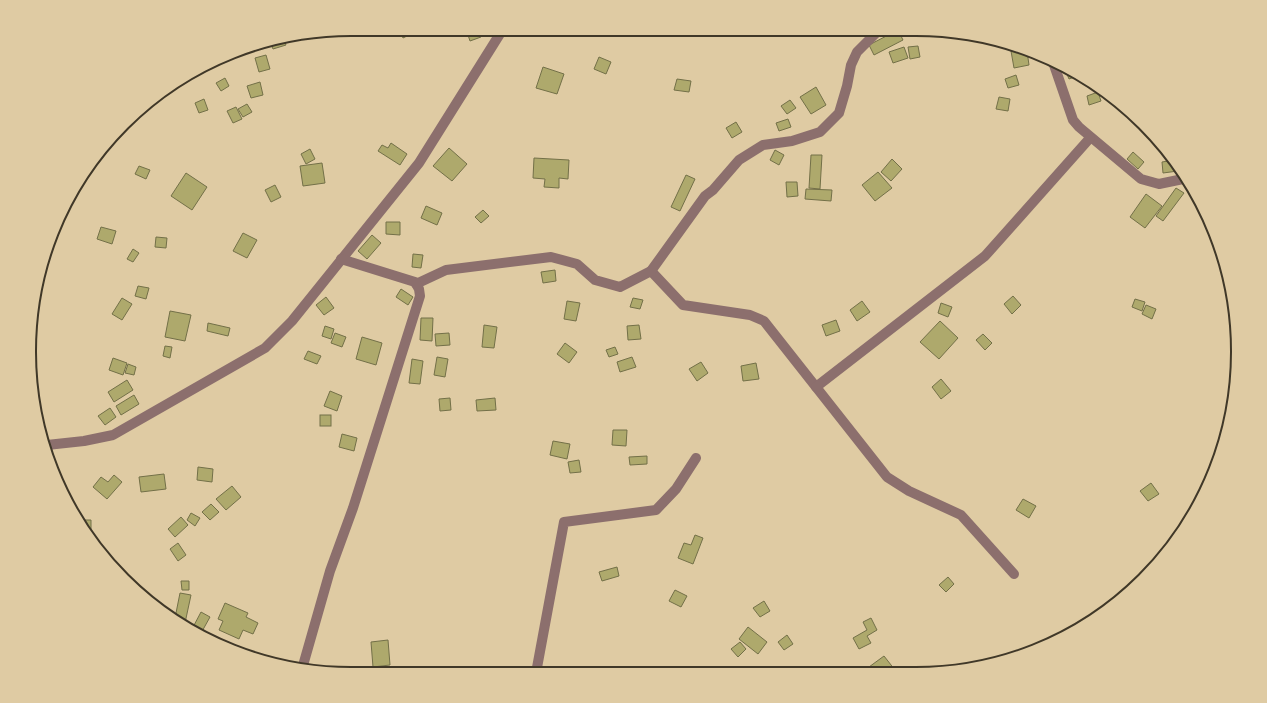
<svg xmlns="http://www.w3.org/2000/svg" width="1267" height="703" font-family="'Zilla Slab',serif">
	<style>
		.building { fill: #aea96c; stroke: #737048 }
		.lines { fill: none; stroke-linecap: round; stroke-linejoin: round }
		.minor { stroke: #8c6f6d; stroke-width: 10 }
		.rim { fill: none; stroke: #403828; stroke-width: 2 }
	</style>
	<rect width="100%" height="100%" fill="#dfcba3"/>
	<g class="building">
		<polygon points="399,29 418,29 419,30 403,38"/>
		<polygon points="466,29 478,29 481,37 470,41"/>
		<polygon points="898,30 903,40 874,55 869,45"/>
		<polygon points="284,40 286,45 273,49 270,42"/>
		<polygon points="918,46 920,57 910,59 908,47"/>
		<polygon points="904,47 908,58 893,63 889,52"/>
		<polygon points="1022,49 1027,51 1029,65 1014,68 1011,51"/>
		<polygon points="266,55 270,69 259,72 255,58"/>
		<polygon points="599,57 611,62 606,74 594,69"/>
		<polygon points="543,67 564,74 557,94 536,88"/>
		<polygon points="1064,67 1077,72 1080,75 1069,79"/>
		<polygon points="1016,75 1019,85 1008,88 1005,79"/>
		<polygon points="225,78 229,86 221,91 216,83"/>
		<polygon points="677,79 691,81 689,92 674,90"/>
		<polygon points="260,82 263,95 251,98 247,86"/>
		<polygon points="816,87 826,105 811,114 800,97"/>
		<polygon points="1098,92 1101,101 1089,105 1087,96"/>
		<polygon points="999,97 1010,99 1008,111 996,109"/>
		<polygon points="204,99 208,110 199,113 195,103"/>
		<polygon points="790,100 796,108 787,114 781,106"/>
		<polygon points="247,104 252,112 243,117 238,109"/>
		<polygon points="236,107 242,119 233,123 227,111"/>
		<polygon points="788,119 791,127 779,131 776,123"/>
		<polygon points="736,122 742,132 732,138 726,128"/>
		<polygon points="391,143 407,154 400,165 378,151 382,145 388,148"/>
		<polygon points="449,148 467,164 452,181 433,166"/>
		<polygon points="310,149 315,159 306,164 301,154"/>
		<polygon points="775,150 784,155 779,165 770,160"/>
		<polygon points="1133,152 1144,162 1138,169 1127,159"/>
		<polygon points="811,155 822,155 820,189 809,188"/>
		<polygon points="534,158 569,160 568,179 559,178 559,188 544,187 545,179 533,178"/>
		<polygon points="892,159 902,169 891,181 881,172"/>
		<polygon points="1174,160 1178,171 1163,173 1162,162"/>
		<polygon points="322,163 325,183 303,186 300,166"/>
		<polygon points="139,166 150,170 146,179 135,174"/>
		<polygon points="878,172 892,188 875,201 862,185"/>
		<polygon points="186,173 207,187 192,210 171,196"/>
		<polygon points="686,175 695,179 680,211 671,207"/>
		<polygon points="786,182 797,182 798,196 787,197"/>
		<polygon points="275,185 281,197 271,202 265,190"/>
		<polygon points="1176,188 1184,193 1163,221 1156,216"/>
		<polygon points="806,189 832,190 831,201 805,199"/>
		<polygon points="1146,194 1162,206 1145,228 1130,217"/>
		<polygon points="426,206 442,213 437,225 421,218"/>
		<polygon points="483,210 489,216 481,223 475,217"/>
		<polygon points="386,222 400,222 400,235 386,234"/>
		<polygon points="101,227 116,231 112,244 97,239"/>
		<polygon points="243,233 257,240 247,258 233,251"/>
		<polygon points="372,235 381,243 367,259 358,251"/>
		<polygon points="156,237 167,238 166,248 155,247"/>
		<polygon points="133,249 139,253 133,262 127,259"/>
		<polygon points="413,254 423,255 421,268 412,267"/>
		<polygon points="555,270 556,281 543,283 541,272"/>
		<polygon points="138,286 149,288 146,299 135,296"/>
		<polygon points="401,289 413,297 408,305 396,297"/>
		<polygon points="1013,296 1021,305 1012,314 1004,304"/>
		<polygon points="326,297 334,308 324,315 316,305"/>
		<polygon points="122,298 132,304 122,320 112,314"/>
		<polygon points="633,298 643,300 640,309 630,307"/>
		<polygon points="1135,299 1145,302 1142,311 1132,307"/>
		<polygon points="567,301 580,303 576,321 564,319"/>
		<polygon points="862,301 870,312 857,321 850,310"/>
		<polygon points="941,303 952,307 948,317 938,313"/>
		<polygon points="1146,305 1156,309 1152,319 1142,314"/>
		<polygon points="170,311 191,315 185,341 165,337"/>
		<polygon points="421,318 433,318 432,341 420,340"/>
		<polygon points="836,320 840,331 826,336 822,325"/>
		<polygon points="940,321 958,338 939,359 920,342"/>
		<polygon points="208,323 230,328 228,336 207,331"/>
		<polygon points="484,325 497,327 494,348 482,347"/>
		<polygon points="639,325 641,339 628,340 627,326"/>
		<polygon points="325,326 334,329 331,339 322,336"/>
		<polygon points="335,333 346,337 342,347 331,343"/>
		<polygon points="449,333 450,345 436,346 435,334"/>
		<polygon points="983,334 992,343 985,350 976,340"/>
		<polygon points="362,337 382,343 376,365 356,359"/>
		<polygon points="565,343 577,352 569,363 557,354"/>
		<polygon points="165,346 172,347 170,358 163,356"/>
		<polygon points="615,347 618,354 609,357 606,350"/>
		<polygon points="308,351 321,356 317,364 304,359"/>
		<polygon points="437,357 448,359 445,377 434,375"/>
		<polygon points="632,357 636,367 620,372 617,362"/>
		<polygon points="113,358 127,363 123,375 109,370"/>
		<polygon points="412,359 423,361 420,384 409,383"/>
		<polygon points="701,362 708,373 697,381 689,369"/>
		<polygon points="756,363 759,379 743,381 741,366"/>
		<polygon points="128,364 136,367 134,375 125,373"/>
		<polygon points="941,379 951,391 941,399 932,387"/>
		<polygon points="127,380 133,390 114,402 108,392"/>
		<polygon points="330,391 342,396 337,411 324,406"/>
		<polygon points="134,395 139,404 121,415 116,406"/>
		<polygon points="450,398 451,410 440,411 439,399"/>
		<polygon points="495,398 496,410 477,411 476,400"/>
		<polygon points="110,408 116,417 105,425 98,416"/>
		<rect x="320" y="415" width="11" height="11"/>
		<polygon points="613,430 627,430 626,446 612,445"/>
		<polygon points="342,434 357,438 354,451 339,447"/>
		<polygon points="553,441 570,444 567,459 550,455"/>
		<polygon points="647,456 647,464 630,465 629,457"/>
		<polygon points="579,460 581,472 570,473 568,462"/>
		<polygon points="198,467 213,469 212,482 197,480"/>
		<polygon points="164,474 166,489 141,492 139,477"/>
		<polygon points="114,475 122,482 107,499 93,487 101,477 108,482"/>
		<polygon points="1151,483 1159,494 1148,501 1140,491"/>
		<polygon points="232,486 241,497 226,510 216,499"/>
		<polygon points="1023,499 1036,506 1029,518 1016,510"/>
		<polygon points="211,504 219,512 210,520 202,512"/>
		<polygon points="191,513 200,518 195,526 187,520"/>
		<polygon points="181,517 188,525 175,537 168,529"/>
		<polygon points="81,520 91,520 91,530 88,530"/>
		<polygon points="695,535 703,538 693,564 678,558 684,543 691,545"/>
		<polygon points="178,543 186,555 178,561 170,549"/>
		<polygon points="617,567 619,576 602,581 599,572"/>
		<polygon points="948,577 954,584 946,592 939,585"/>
		<polygon points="181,581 189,581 189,590 182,590"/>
		<polygon points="675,590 687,596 681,607 669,601"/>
		<polygon points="180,593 191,595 185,623 180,622 175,618"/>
		<polygon points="764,601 770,611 760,617 753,608"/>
		<polygon points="225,603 248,613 246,617 258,623 253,634 243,630 239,639 219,630 223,621 218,619"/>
		<polygon points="201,612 210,617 200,635 191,631"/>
		<polygon points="871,618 877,630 867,636 871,643 859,649 853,638 867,630 863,622"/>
		<polygon points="748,627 767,642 758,654 739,639"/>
		<polygon points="787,635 793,644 784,650 778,642"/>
		<polygon points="388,640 390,665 373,667 371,642"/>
		<polygon points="740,642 746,649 738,657 731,649"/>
		<polygon points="884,656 895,670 872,672 869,667"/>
		<polygon points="429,667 445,671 444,673 428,673"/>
	</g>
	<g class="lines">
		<g class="minor">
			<polyline points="1053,62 1073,120 1079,127 1141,179 1159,184 1183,179 1187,181"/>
			<polyline points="651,271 683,305 750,315 764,321 887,477 909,491 961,515 1014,574"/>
			<polyline points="416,284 446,270 551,257 577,264 595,280 620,287 651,271 705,196 713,190 739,160 763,145 792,141 820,132 839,113 847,86 851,65 857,52 879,30"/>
			<polyline points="816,387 985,256 1090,138"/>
			<polyline points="47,445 84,441 113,435 265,348 292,321 419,163 503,29"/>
			<polyline points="302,669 330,571 353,508 420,296 419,289 415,282 341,259"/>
			<polyline points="536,673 564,522 656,510 676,489 696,458"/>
		</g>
	</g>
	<path d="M0 0H1267V703H0ZM351 36H916A315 315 0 0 1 1231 351V352A315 315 0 0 1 916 667H351A315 315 0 0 1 36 352V351A315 315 0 0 1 351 36Z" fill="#dfcba3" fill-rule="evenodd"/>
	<path class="rim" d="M351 36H916A315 315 0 0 1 1231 351V352A315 315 0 0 1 916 667H351A315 315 0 0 1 36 352V351A315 315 0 0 1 351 36Z"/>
</svg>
